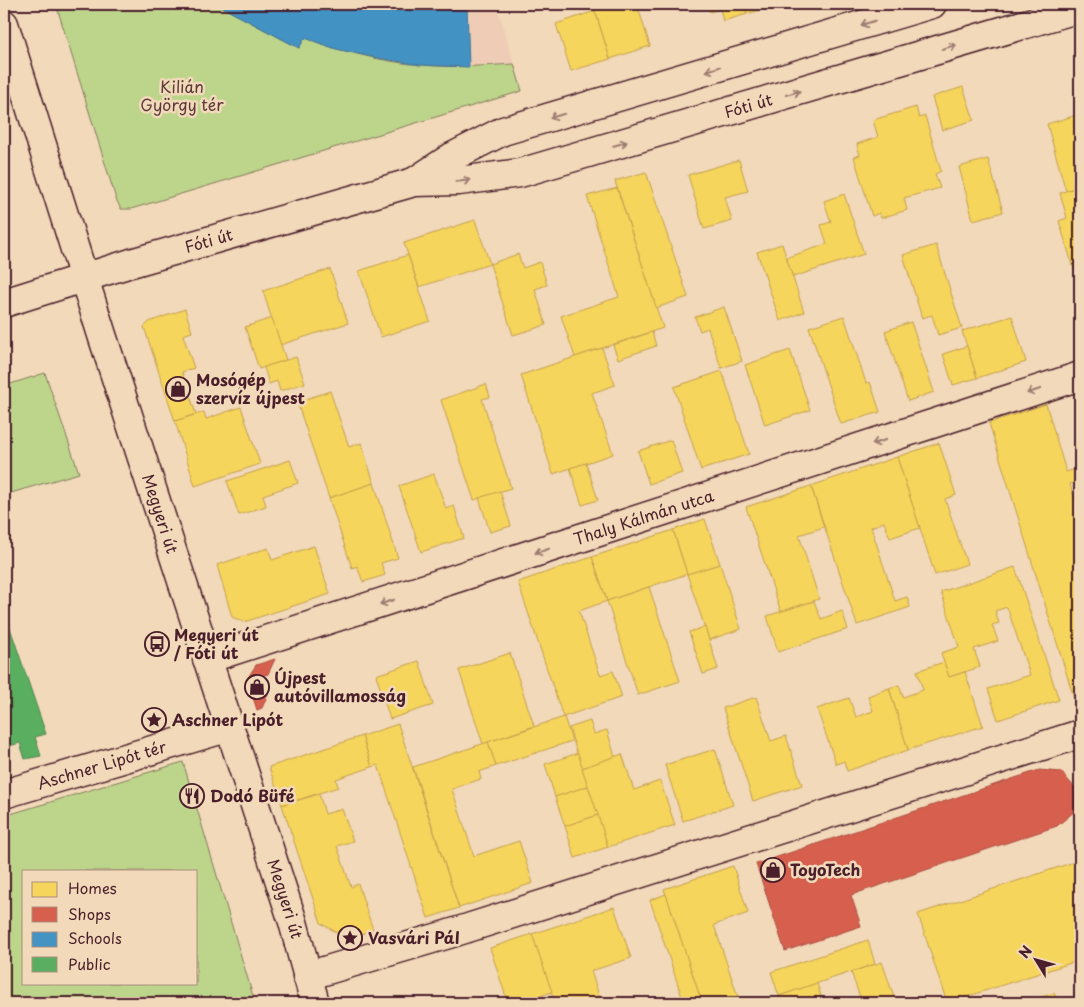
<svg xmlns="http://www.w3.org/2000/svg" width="1084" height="1007" font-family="'Playpen Sans',sans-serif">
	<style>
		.built { fill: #eeccb5 }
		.green { fill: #bdd58b; stroke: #847a5b; fill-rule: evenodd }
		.homes { fill: #f6d55c; stroke: #c29e4d }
		.shops { fill: #d6604d; stroke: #ac4c43 }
		.schools { fill: #4393c3; stroke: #457095 }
		.public { fill: #5aae61; stroke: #558351 }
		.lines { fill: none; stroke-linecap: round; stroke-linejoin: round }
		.minor-casing { stroke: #4a1f2b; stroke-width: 31 }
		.tertiary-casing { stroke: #4a1f2b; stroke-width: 31 }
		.secondary-casing { stroke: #4a1f2b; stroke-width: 31 }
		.minor { stroke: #f1d9b9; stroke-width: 28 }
		.tertiary { stroke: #f1d9b9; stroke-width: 28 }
		.secondary { stroke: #f1d9b9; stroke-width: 28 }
		.oneway { stroke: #9e7c72 }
		.labels { text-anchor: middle; stroke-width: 5; stroke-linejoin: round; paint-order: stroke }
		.park-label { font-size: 16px; fill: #5b3a39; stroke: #f1d9b9 }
		.street-label { font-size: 16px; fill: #4a1f2b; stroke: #f1d9b9 }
		.poi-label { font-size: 16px; font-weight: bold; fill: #4a1f2b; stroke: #f1d9b9; text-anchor: start }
	</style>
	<rect width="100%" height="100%" fill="#f1d9b9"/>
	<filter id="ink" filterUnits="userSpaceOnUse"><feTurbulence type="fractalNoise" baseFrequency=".02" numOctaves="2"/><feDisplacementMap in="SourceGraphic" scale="10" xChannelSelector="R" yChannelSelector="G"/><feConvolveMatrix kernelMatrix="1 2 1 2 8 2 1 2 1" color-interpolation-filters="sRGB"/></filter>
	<g filter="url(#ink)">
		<polygon class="built" points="216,4 496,4 514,64 469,67 420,65 372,57 336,49 305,38 299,48"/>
		<g class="green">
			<path d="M56 4H216L299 48 305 38C342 51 382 62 421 65 452 68 483 66 514 64L522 91 131 209H121L116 199Z"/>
			<polygon points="45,373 79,473 4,495 4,386"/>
			<path d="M183 762 255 1003H4V816ZM24 871H196V983H24Z"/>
		</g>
		<g class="homes">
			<polygon points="593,4 613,4 614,5 637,4 650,46 610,59"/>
			<polygon points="707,4 744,4 747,14 723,21 720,9 710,12"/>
			<polygon points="744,4 780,4 747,14"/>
			<polygon points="595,11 610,59 571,71 556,24"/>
			<polygon points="963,87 974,120 942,130 932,97"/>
			<polygon points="916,107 919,118 925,116 941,171 935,174 940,188 904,198 907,210 881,218 879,213 872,216 854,157 860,155 857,144 878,137 873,120"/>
			<polygon points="1080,114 1080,186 1066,191 1047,124"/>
			<polygon points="988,159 1003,212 973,220 959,167"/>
			<polygon points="739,160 748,191 725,197 732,221 704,229 688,175"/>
			<polygon points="646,172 688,297 656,308 615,181"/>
			<polygon points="1080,186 1080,268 1074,270 1059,221 1067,218 1060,193"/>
			<polygon points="617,188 663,328 575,357 561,316 619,297 587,196"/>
			<polygon points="844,194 864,254 793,277 786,258 827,244 821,225 831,222 824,201"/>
			<polygon points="475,220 490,264 419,287 404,243"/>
			<polygon points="782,244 804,312 780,321 757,252"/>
			<polygon points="936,245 962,328 938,335 932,315 922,318 903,255"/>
			<polygon points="518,254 523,268 540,262 547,285 535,289 546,325 513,335 490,264"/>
			<polygon points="408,255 430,321 381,337 359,271"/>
			<polygon points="330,269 348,323 280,345 263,291"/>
			<polygon points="724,307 742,361 721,368 708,328 700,331 695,317"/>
			<polygon points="185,309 192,332 183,335 194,368 182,372 196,414 175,421 144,327 149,322"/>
			<polygon points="844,316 866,383 870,382 880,412 841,424 809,327"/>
			<polygon points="1012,316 1026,362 977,378 962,331"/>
			<polygon points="272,318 286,360 259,369 245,327"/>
			<polygon points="911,322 934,392 908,401 885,331"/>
			<polygon points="652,332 656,346 618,359 613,345"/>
			<polygon points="967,346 977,378 953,385 943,354"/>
			<polygon points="602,348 615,385 592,393 613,454 553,474 521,375"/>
			<polygon points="790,350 810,410 765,425 745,365"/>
			<polygon points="296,357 305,383 280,391 277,381 269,384 264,367"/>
			<polygon points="722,371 749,454 701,470 674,387"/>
			<polygon points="486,384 490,397 482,399 511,488 474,500 441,400"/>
			<polygon points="330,391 349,447 361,443 374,483 329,498 297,402"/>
			<polygon points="1046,404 1066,472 1080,468 1080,481 1070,484 1080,517 1080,695 1074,698 989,423"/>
			<polygon points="241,407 260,464 195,486 175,421 204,412 206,419"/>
			<polygon points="671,440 682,473 649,484 638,451"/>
			<polygon points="939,443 956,495 945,499 967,564 935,575 897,457"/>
			<polygon points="897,457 920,528 890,538 884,522 871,527 895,601 907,597 910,607 857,625 811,486"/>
			<polygon points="290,460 298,483 263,495 266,506 239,515 227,481"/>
			<polygon points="586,463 598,500 582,505 570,468"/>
			<polygon points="434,474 446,509 454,506 464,538 421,552 399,486"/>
			<polygon points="374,483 398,558 381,563 385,575 363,582 357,566 352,568 329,498"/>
			<polygon points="811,486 824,527 799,535 819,599 781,612 746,507"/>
			<polygon points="500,491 511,526 490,532 479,498"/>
			<polygon points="705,519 720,564 687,574 673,530"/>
			<polygon points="673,530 687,574 607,601 592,557"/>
			<polygon points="314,546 330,594 244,622 232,617 217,565 268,548 272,560"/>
			<polygon points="592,557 607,601 579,611 600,675 613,671 622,697 563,717 518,582"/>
			<polygon points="720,564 741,629 709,640 687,574"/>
			<polygon points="1015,567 1059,700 998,720 988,689 1030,675 1007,607 995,611 999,623 992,625 998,641 974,649 980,667 949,677 941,653 959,647 941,592"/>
			<polygon points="649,587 680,681 638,695 607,601"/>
			<polygon points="814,601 821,619 842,611 848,629 778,652 767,616"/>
			<polygon points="705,627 718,669 703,674 689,632"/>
			<polygon points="510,653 534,726 483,744 459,670"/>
			<polygon points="419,661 433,705 390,719 376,675"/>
			<polygon points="944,662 949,677 965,672 983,726 908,750 889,688 899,685 903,697 923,690 917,671"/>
			<polygon points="889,688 908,750 847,771 844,761 836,764 817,709 849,698 856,717 873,711 868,696"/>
			<polygon points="756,697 771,741 786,736 802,785 753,801 723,708"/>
			<polygon points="564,717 572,741 496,766 488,742"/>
			<polygon points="590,721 594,734 607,730 615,757 582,768 569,728"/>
			<polygon points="398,724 459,908 428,918 378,765 372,767 362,736"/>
			<polygon points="362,736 372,767 336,779 338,787 282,805 269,767"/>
			<polygon points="488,742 496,766 479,772 481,779 452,789 474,856 519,841 533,883 459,908 413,767"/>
			<polygon points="715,749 733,805 683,821 665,765"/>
			<polygon points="578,753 588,786 555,797 545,764"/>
			<polygon points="622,754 634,790 660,781 675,825 608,847 582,768"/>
			<polygon points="588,786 598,815 565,826 555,797"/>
			<polygon points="319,794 325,814 342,809 353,841 337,846 351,887 358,884 373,930 347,939 321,923 282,805"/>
			<polygon points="598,815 608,847 575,858 565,826"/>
			<polygon points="1080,860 1080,960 947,1003 918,914"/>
			<polygon points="733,866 748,913 714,925 740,1003 702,1003 664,889"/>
			<polygon points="666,894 702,1003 684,1003 650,900"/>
			<polygon points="614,907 631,958 591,971 601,1002 555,1003 532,934"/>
			<polygon points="532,934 552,992 519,1003 508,1003 490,948"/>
			<polygon points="868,940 875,964 779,996 771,972"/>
			<polygon points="882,962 896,1003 862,1003 851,972"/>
			<polygon points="817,983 823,1003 781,1003 779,996"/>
			<polygon points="1054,993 1058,1003 1023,1003"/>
		</g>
		<g class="shops">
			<polygon points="275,659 268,674 262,676 268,694 262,708 257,710 247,679 256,665"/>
			<polygon points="1039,770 1061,772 1076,789 1075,811 1057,826 851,895 861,926 785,951 756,864"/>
		</g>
		<polygon class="schools" points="216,4 467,4 469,67 420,65 372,57 336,49 305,38 299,48"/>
		<polygon class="public" points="4,610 46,734 35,737 41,756 25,759 20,743 6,747 4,739"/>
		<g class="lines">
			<defs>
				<g id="minor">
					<path id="s1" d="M207 659 1080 376"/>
					<path id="s2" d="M4 794 230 727"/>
					<polyline points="307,976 449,934 1080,734"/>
				</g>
				<g id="tertiary">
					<polyline points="414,182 452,157 503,131 932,4"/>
					<path id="s3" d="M4 303 131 263 414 182 459 181 520 173 1080 8"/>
				</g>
				<g id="secondary">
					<path id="s4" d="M4 24 102 335 293 922 315 1003"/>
				</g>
			</defs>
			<use href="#minor" class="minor-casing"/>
			<use href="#tertiary" class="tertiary-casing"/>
			<use href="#secondary" class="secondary-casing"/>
			<use href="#minor" class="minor"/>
			<use href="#tertiary" class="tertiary"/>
			<use href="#secondary" class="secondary"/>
		</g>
		<defs><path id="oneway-shaft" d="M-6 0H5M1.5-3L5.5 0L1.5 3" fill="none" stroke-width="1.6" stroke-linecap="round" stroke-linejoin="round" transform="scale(1.25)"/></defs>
		<g class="oneway">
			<use href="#oneway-shaft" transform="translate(868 23) rotate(163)"/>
			<use href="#oneway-shaft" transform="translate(949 47) rotate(-16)"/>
			<use href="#oneway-shaft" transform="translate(713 69) rotate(163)"/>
			<use href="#oneway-shaft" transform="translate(793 93) rotate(-16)"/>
			<use href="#oneway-shaft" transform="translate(557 116) rotate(163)"/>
			<use href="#oneway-shaft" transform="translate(620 144) rotate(-16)"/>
			<use href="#oneway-shaft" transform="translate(463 181) rotate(-5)"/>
			<use href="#oneway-shaft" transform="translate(1034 391) rotate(162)"/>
			<use href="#oneway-shaft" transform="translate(879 442) rotate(162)"/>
			<use href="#oneway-shaft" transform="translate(542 551) rotate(162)"/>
			<use href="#oneway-shaft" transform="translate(387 602) rotate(162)"/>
		</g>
	</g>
	<defs>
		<symbol id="shop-ring" viewBox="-11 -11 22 22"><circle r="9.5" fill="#f1d9b9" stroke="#4a1f2b" stroke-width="1.5"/><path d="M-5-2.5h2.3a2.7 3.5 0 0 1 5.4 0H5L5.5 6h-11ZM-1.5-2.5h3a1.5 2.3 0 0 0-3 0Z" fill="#4a1f2b"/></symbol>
		<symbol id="bus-ring" viewBox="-11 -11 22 22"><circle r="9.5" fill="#f1d9b9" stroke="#4a1f2b" stroke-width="1.5"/><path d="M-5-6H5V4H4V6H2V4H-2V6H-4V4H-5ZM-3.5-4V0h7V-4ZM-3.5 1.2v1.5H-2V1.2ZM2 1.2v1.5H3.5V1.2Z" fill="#4a1f2b"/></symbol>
		<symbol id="sight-ring" viewBox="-11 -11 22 22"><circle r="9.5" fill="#f1d9b9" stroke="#4a1f2b" stroke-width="1.5"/><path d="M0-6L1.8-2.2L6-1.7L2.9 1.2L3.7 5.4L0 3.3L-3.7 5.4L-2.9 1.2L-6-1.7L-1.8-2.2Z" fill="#4a1f2b"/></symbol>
		<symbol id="restaurant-ring" viewBox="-11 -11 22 22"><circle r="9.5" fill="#f1d9b9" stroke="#4a1f2b" stroke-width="1.5"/><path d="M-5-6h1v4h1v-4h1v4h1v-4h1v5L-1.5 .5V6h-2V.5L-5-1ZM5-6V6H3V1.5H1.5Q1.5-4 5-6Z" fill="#4a1f2b"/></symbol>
	</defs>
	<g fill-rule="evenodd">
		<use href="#shop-ring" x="164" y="375" width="28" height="28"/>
		<use href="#bus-ring" x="143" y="630" width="28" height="28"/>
		<use href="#shop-ring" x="243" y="673" width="28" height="28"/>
		<use href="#sight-ring" x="140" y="706" width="28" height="28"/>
		<use href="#restaurant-ring" x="178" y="782" width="28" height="28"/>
		<use href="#shop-ring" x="759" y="856" width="28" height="28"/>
		<use href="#sight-ring" x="336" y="924" width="28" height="28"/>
	</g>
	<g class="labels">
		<g class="park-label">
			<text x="182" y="93">Kilián<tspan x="182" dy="18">György tér</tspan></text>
		</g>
		<g class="street-label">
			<text dy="6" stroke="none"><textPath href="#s3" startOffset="772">Fóti út</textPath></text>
			<text dy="6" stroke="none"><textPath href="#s3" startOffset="214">Fóti út</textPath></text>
			<text dy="6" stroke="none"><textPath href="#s4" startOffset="514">Megyeri út</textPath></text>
			<text dy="6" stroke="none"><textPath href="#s1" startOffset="459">Thaly Kálmán utca</textPath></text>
			<text dy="6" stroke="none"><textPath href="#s2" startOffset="102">Aschner Lipót tér</textPath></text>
			<text dy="6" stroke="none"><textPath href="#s4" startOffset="919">Megyeri út</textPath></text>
		</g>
		<g class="poi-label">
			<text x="196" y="386">Mosógép<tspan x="196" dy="18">szervíz újpest</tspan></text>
			<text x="174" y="641">Megyeri út<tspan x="174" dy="18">/ Fóti út</tspan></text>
			<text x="274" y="684">Újpest<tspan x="274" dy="18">autóvillamosság</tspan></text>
			<text x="172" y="726">Aschner Lipót</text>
			<text x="210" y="802">Dodó Büfé</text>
			<text x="790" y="876">ToyoTech</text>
			<text x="368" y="944">Vasvári Pál</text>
		</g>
	</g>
	<rect width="1084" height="1007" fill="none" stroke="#f1d9b9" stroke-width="20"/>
	<rect x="10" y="10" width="1064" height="987" fill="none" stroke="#4a1f2b" stroke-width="2" filter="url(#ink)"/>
	<rect x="22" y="870" width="175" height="115" fill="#f1d9b9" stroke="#ae8f80"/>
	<rect x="32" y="882" width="25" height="15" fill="#f6d55c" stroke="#ae8f80"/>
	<text x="68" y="894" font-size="15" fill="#4a1f2b">Homes</text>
	<rect x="32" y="907" width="25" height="15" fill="#d6604d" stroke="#ae8f80"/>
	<text x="68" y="920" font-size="15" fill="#4a1f2b">Shops</text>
	<rect x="32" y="932" width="25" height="15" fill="#4393c3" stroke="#ae8f80"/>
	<text x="68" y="944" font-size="15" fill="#4a1f2b">Schools</text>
	<rect x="32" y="957" width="25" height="15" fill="#5aae61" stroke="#ae8f80"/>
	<text x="68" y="970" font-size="15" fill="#4a1f2b">Public</text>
	<g transform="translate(1036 960) rotate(307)" stroke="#f1d9b9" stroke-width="4" paint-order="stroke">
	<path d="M0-4L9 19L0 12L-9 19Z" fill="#4a1f2b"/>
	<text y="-8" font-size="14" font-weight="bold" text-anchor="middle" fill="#4a1f2b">N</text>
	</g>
</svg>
